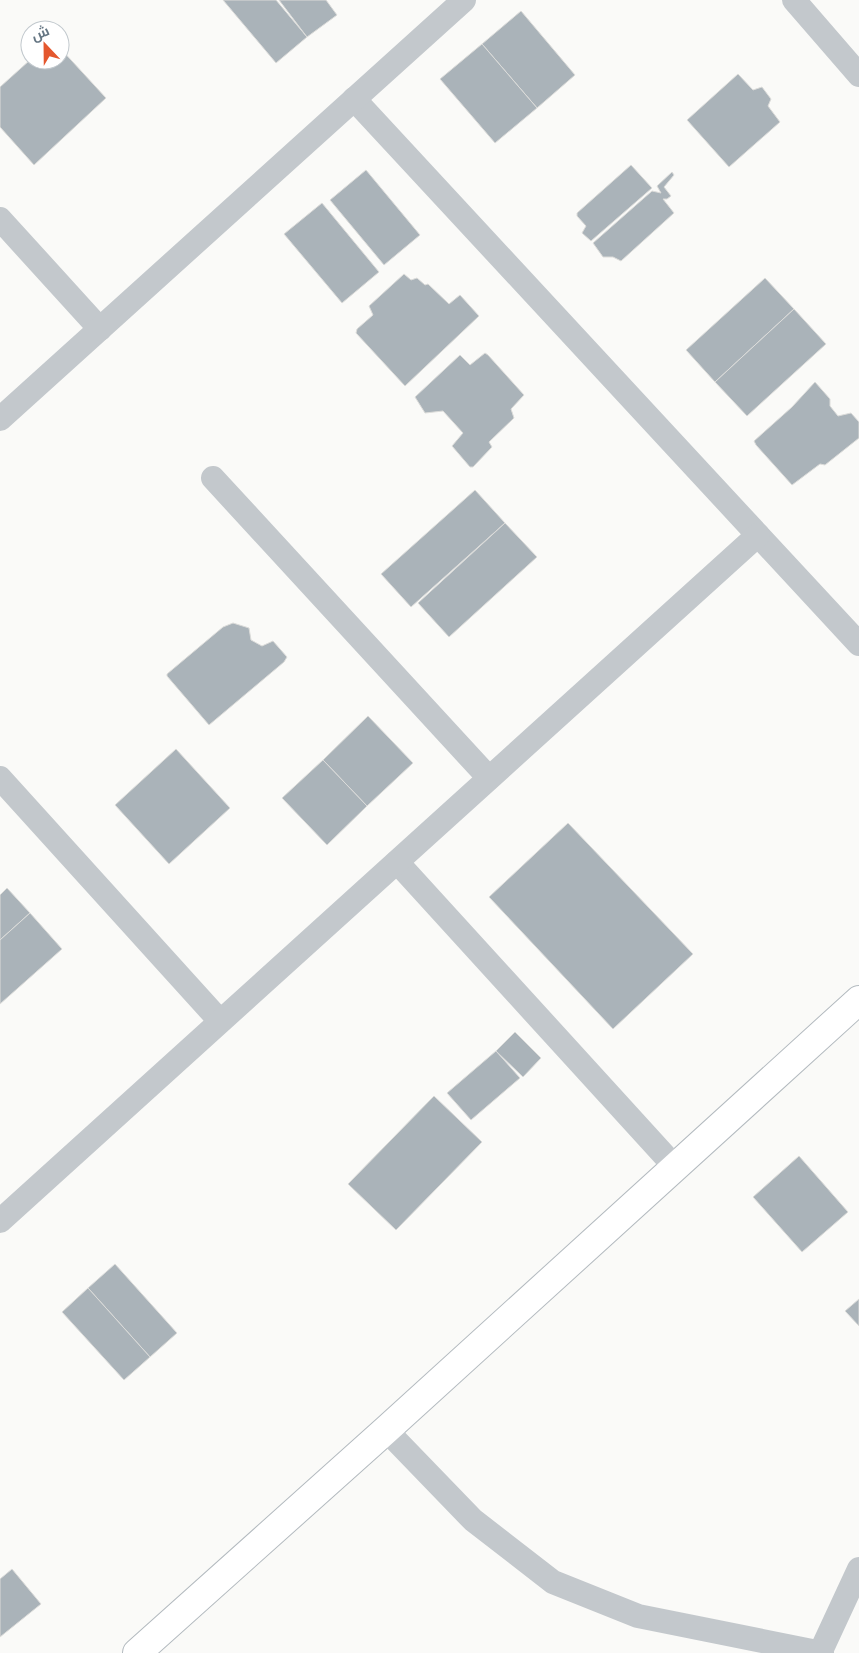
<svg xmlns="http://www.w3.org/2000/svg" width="859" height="1653" font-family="'Public Sans',Cairo,sans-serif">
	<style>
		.building { fill: #aab3b9; stroke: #dcdcda }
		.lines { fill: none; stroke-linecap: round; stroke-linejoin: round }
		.secondary-casing { stroke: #b3babf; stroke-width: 30 }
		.street { stroke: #c3c8cc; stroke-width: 24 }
		.secondary { stroke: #fff; stroke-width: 28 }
	</style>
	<rect width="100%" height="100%" fill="#fafaf8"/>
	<g class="building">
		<polygon points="223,0 276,0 307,37 276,63"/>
		<polygon points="279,0 326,0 337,15 307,37"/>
		<polygon points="521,11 575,75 537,108 482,44"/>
		<polygon points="482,44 537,108 495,143 440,79"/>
		<polygon points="60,48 106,98 34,165 0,127 0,87 30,60 60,60"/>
		<polygon points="738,74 753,90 762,87 771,99 768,106 780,122 729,167 687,120"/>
		<polygon points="631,165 652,188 591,241 582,233 586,226 577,216 577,213"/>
		<polygon points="366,170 420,235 384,265 330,200"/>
		<polygon points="672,172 674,175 664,187 671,196 667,199 663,199 674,213 621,261 613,257 603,257 593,243 652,191 661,193 657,186"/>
		<polygon points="322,203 379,272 342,303 284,234"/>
		<polygon points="404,274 411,280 417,278 425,285 428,284 449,304 460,295 479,316 405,386 356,333 357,329 373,315 369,306"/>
		<polygon points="765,278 794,309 715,382 686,350"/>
		<polygon points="794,309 826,344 747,416 715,382"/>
		<polygon points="485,353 488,355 524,395 511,409 514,418 489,442 492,447 473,467 470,467 452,446 463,433 443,411 425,413 415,397 460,355 470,365"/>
		<polygon points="815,382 830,399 830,406 838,416 851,413 859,422 859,438 825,465 820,464 792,485 756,445 754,441 792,407"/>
		<polygon points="475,490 505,523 411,607 381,574"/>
		<polygon points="505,523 537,557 449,637 418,603"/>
		<polygon points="233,623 249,628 251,640 262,646 273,641 287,657 284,662 209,725 167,676 167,674 223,627"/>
		<polygon points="368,716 413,763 367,806 323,760"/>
		<polygon points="176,749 230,808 169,864 115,805"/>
		<polygon points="323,760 367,806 327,845 282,798"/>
		<polygon points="568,823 693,954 613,1029 489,897"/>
		<polygon points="7,888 30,913 0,940 0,895"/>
		<polygon points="30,913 62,949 0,1004 0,940"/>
		<polygon points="515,1032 541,1058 523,1077 496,1051"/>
		<polygon points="496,1051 520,1078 471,1120 447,1093"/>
		<polygon points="434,1096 482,1142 396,1230 348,1184"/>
		<polygon points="799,1156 848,1212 802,1252 753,1197"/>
		<polygon points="115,1264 177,1333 150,1357 88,1288"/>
		<polygon points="88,1288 150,1357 124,1380 62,1312"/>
		<polygon points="859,1299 859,1326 845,1311"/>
		<polygon points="12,1569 41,1604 0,1637 0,1579"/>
	</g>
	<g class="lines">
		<defs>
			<polyline id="secondary" points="137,1653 386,1430 859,1000"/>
		</defs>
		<use href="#secondary" class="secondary-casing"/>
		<g class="street">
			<polyline points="794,0 859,75"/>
			<polyline points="354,99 859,644"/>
			<polyline points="0,219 100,329"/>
			<polyline points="0,419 464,0"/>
			<polyline points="213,478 489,778"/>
			<polyline points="0,778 220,1021"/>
			<polyline points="397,862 675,1167"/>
			<polyline points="0,1221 758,535"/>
			<polyline points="386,1430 473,1520 553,1582 638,1616 822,1653"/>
			<polyline points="820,1653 859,1569"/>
		</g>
		<use href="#secondary" class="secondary"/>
	</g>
	<g transform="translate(45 45) rotate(338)"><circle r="24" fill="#ffffff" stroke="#c1c8cd"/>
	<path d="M0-4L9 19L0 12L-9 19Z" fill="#e4572e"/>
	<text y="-8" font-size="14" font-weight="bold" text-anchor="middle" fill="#657683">ش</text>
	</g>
</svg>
